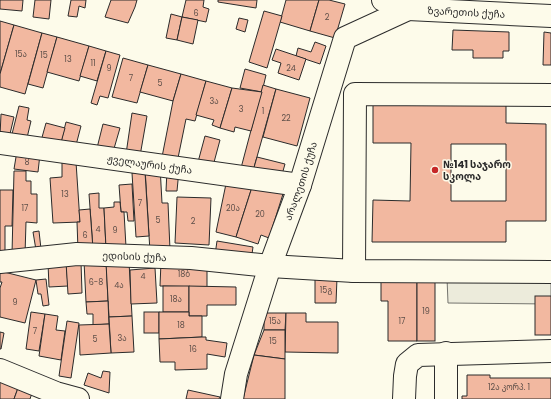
<svg xmlns="http://www.w3.org/2000/svg" width="551" height="399" font-family="Poppins,'Noto Sans Georgian',sans-serif">
	<style>
		.green { fill: #ecebdb; stroke: #74746e }
		.building { fill: #f2b8a0; stroke: #2b2b2b; fill-rule: evenodd }
		.lines { fill: none; stroke-linecap: round; stroke-linejoin: round }
		.minor-casing { stroke: #2b2b2b; stroke-width: 24 }
		.minor { stroke: #fdfbea; stroke-width: 22 }
		.poi-dot { fill: #c62828; stroke: #fdfbea; stroke-width: 1.5 }
		.labels { text-anchor: middle; stroke-width: 3; stroke-linejoin: round; paint-order: stroke }
		.number-label { font-size: 8px; fill: #5d4e48 }
		.street-label { font-size: 10px; fill: #2b2b2b; stroke: #fdfbea }
		.poi-label { font-size: 10px; font-weight: bold; fill: #2b2b2b; stroke: #fdfbea; text-anchor: start }
	</style>
	<rect width="100%" height="100%" fill="#fdfbea"/>
	<polygon class="green" points="551,277 551,304 448,303 447,278"/>
	<g class="building">
		<polygon points="0,0 23,0 22,11 0,9"/>
		<polygon points="35,0 51,0 49,19 33,17"/>
		<polygon points="71,0 86,0 85,8 79,6 77,17 68,16"/>
		<polygon points="111,0 137,0 135,7 128,23 105,17"/>
		<polygon points="186,0 204,0 203,7 209,9 206,22 182,17"/>
		<polygon points="218,0 257,0 256,8 218,2"/>
		<polygon points="286,0 319,0 310,31 280,22"/>
		<polygon points="319,0 329,0 345,4 335,38 310,31"/>
		<polygon points="264,11 282,16 267,68 249,62"/>
		<polygon points="171,14 182,17 177,40 166,38"/>
		<polygon points="182,17 198,20 193,44 177,40"/>
		<polygon points="239,18 248,20 245,32 236,29"/>
		<polygon points="0,21 14,25 0,74"/>
		<polygon points="14,25 42,33 25,94 0,87 0,74"/>
		<polygon points="453,30 509,32 509,51 503,51 503,58 473,58 473,50 452,50"/>
		<polygon points="544,32 551,33 551,65 543,65"/>
		<polygon points="42,33 57,37 43,88 28,84"/>
		<polygon points="57,37 89,46 79,81 47,72"/>
		<polygon points="315,42 326,46 320,64 296,56 298,48 311,52"/>
		<polygon points="89,46 106,51 97,81 80,76"/>
		<polygon points="276,49 306,59 299,80 278,73 281,63 272,60"/>
		<polygon points="106,51 120,55 108,98 100,96 97,105 91,103"/>
		<polygon points="123,58 148,65 137,103 112,97"/>
		<polygon points="148,65 181,74 173,101 140,92"/>
		<polygon points="245,69 266,75 262,92 240,88"/>
		<polygon points="181,74 206,81 195,121 186,119 178,158 162,157 173,101"/>
		<polygon points="206,81 232,88 220,128 212,125 214,120 196,115"/>
		<polygon points="263,85 276,89 253,171 241,168"/>
		<polygon points="232,88 262,92 251,131 235,127 234,132 220,128"/>
		<polygon points="276,89 310,98 297,146 263,137"/>
		<path d="M373 101 506 102V123L546 124V221H506V242H372L373 200 410 201 411 143H373ZM451 144H506V201H451Z"/>
		<polygon points="19,106 29,108 27,120 31,121 26,142 11,138"/>
		<polygon points="132,113 147,116 140,156 126,154"/>
		<polygon points="1,114 14,117 9,138 0,136"/>
		<polygon points="66,122 81,126 75,149 60,146"/>
		<polygon points="46,123 65,128 60,146 41,141"/>
		<polygon points="103,124 120,128 113,152 97,148"/>
		<polygon points="205,136 220,140 213,166 198,162"/>
		<polygon points="17,151 40,154 38,172 14,169"/>
		<polygon points="257,157 285,164 281,178 253,171"/>
		<polygon points="62,162 76,162 80,222 53,223 50,178 62,177"/>
		<polygon points="160,166 162,203 168,203 170,250 150,252 145,168"/>
		<polygon points="167,170 179,170 177,191 166,191"/>
		<polygon points="14,171 26,171 26,181 31,181 31,194 37,194 37,223 26,222 25,255 12,254"/>
		<polygon points="145,172 149,236 136,237 132,173"/>
		<polygon points="227,179 253,184 236,237 216,232"/>
		<polygon points="132,184 134,221 128,221 127,212 121,212 119,185"/>
		<polygon points="253,184 283,194 269,238 261,235 258,244 236,237"/>
		<polygon points="0,190 13,190 12,226 5,226 5,259 0,259"/>
		<polygon points="99,193 99,208 104,208 106,248 93,249 89,194"/>
		<polygon points="177,197 211,198 209,245 175,243"/>
		<polygon points="114,202 120,202 121,212 124,212 126,247 106,248 104,208 114,207"/>
		<polygon points="90,209 93,249 78,250 77,222 80,222 79,210"/>
		<polygon points="39,231 41,249 36,250 33,232"/>
		<polygon points="217,241 253,247 251,261 215,255"/>
		<polygon points="106,259 108,301 86,302 84,261"/>
		<polygon points="66,262 68,286 49,287 48,263"/>
		<polygon points="66,262 81,262 82,293 68,294"/>
		<polygon points="129,262 132,316 109,317 106,263"/>
		<polygon points="161,262 207,263 207,287 160,286"/>
		<polygon points="155,268 157,303 131,304 130,270"/>
		<polygon points="0,271 36,280 25,323 0,317 0,288 2,282 0,282"/>
		<polygon points="315,278 337,278 336,303 315,303"/>
		<polygon points="46,279 49,305 43,306 41,294 38,294 36,280"/>
		<polygon points="381,281 417,281 417,341 388,341 388,301 381,301"/>
		<rect x="417" y="281" width="18" height="60"/>
		<rect x="163" y="286" width="26" height="26"/>
		<polygon points="189,286 236,287 236,305 207,305 207,316 189,316"/>
		<rect x="535" y="296" width="16" height="39"/>
		<polygon points="108,301 109,324 93,325 93,314 87,314 86,302"/>
		<polygon points="31,312 45,314 39,351 26,349"/>
		<rect x="144" y="312" width="15" height="21"/>
		<polygon points="159,312 189,312 189,316 202,316 202,337 159,339"/>
		<polygon points="264,313 286,313 285,330 264,330"/>
		<polygon points="286,313 306,313 306,322 338,322 338,353 285,352"/>
		<polygon points="45,314 58,316 56,330 65,331 61,360 39,356"/>
		<polygon points="132,316 134,352 111,353 109,317"/>
		<polygon points="67,321 79,323 71,378 59,376"/>
		<polygon points="109,324 111,353 80,355 79,325"/>
		<polygon points="264,330 285,330 285,359 254,355"/>
		<polygon points="0,332 4,333 1,349 0,349"/>
		<polygon points="202,337 206,337 206,340 227,343 225,357 207,354 207,369 175,370 175,362 160,362 159,339"/>
		<polygon points="254,355 285,359 285,399 243,399"/>
		<polygon points="103,371 110,372 109,393 84,385 88,373 101,378"/>
		<polygon points="467,375 490,375 490,378 551,378 551,399 462,399 462,396 467,396"/>
		<polygon points="0,381 18,388 14,399 0,399"/>
		<polygon points="18,388 32,393 30,399 14,399"/>
		<polygon points="188,390 220,397 219,399 186,399"/>
	</g>
	<g class="lines">
		<defs>
			<g id="minor">
				<path id="s1" d="M383 0 408 9 551 16"/>
				<path id="s2" d="M0 143 300 185"/>
				<path id="s3" d="M0 262 77 254 191 258 270 266 354 271 551 272"/>
				<polyline points="354,271 355,94 551,95"/>
				<polyline points="446,353 446,399"/>
				<polyline points="0,370 56,393 78,399"/>
				<path id="s4" d="M232 399 236 374 270 266 300 185 345 38 408 9 410 0"/>
				<polyline points="404,399 405,376 407,364 418,355 551,351"/>
			</g>
		</defs>
		<use href="#minor" class="minor-casing"/>
		<use href="#minor" class="minor"/>
	</g>
	<circle class="poi-dot" cx="435" cy="170" r="4"/>
	<g class="labels">
		<g class="number-label">
			<text x="196" y="16">6</text>
			<text x="327" y="20">2</text>
			<text x="21" y="57">15ა</text>
			<text x="44" y="58">15</text>
			<text x="68" y="62">13</text>
			<text x="93" y="66">11</text>
			<text x="109" y="71">9</text>
			<text x="291" y="71">24</text>
			<text x="131" y="81">7</text>
			<text x="160" y="86">5</text>
			<text x="214" y="104">3ა</text>
			<text x="241" y="112">3</text>
			<text x="263" y="114">1</text>
			<text x="286" y="121">22</text>
			<text x="27" y="165">8</text>
			<text x="65" y="197">13</text>
			<text x="140" y="206">7</text>
			<text x="25" y="211">17</text>
			<text x="233" y="211">20ა</text>
			<text x="260" y="217">20</text>
			<text x="158" y="223">5</text>
			<text x="193" y="224">2</text>
			<text x="98" y="232">4</text>
			<text x="115" y="233">9</text>
			<text x="85" y="238">6</text>
			<text x="184" y="277">18ბ</text>
			<text x="143" y="279">4</text>
			<text x="96" y="285">6-8</text>
			<text x="119" y="288">4ა</text>
			<text x="326" y="293">15გ</text>
			<text x="176" y="302">18ა</text>
			<text x="15" y="305">9</text>
			<text x="426" y="314">19</text>
			<text x="275" y="324">15ა</text>
			<text x="402" y="324">17</text>
			<text x="181" y="328">18</text>
			<text x="35" y="334">7</text>
			<text x="122" y="341">3ა</text>
			<text x="95" y="342">5</text>
			<text x="273" y="344">15</text>
			<text x="193" y="352">16</text>
			<text x="509" y="390">12ა კორპ. 1</text>
		</g>
		<g class="street-label">
			<text dy="4" stroke="none"><textPath href="#s1" startOffset="85">ზვარეთის ქუჩა</textPath></text>
			<text dy="4" stroke="none"><textPath href="#s2" startOffset="151">ჟველაურის ქუჩა</textPath></text>
			<text dy="4" stroke="none"><textPath href="#s4" startOffset="229">არალეთის ქუჩა</textPath></text>
			<text dy="4" stroke="none"><textPath href="#s3" startOffset="135">ედისის ქუჩა</textPath></text>
		</g>
		<g class="poi-label">
			<text x="443" y="168">№141 საჯარო<tspan x="443" dy="12">სკოლა</tspan></text>
		</g>
	</g>
</svg>
